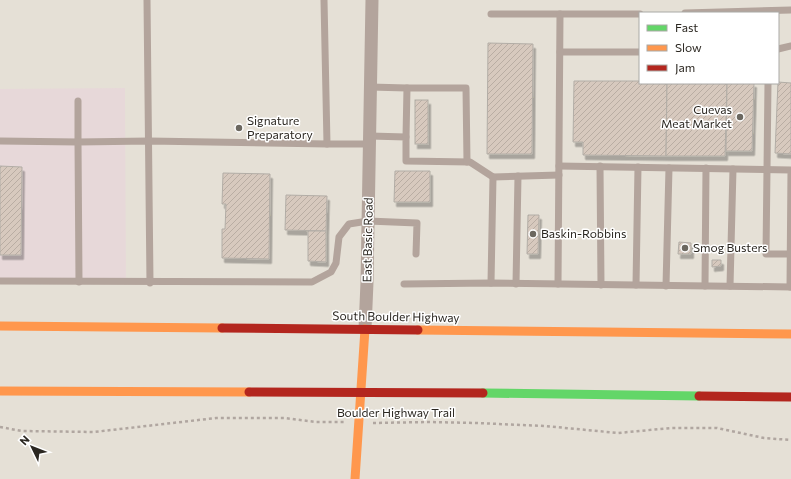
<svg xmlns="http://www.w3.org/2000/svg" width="791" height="479" font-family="Commissioner,sans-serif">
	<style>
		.commercial { fill: #e7d8d9 }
		.building { fill: url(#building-hatch); stroke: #b2ada6; filter: url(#shadow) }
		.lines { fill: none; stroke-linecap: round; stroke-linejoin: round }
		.path { stroke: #b0a6a0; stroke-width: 2.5; stroke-dasharray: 3 3; stroke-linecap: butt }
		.lane { stroke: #b3a49c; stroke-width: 7 }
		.street { stroke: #b3a49c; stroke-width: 13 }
		.fast { stroke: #63d668; stroke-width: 9 }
		.slow { stroke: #ff974d; stroke-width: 9 }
		.jam { stroke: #b3261e; stroke-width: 9 }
		.poi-dot { fill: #6c6860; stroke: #fff; stroke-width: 1.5 }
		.labels { text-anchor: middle; stroke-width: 3; stroke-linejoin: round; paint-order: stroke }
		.poi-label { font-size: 12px; fill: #2b2721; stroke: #fff; text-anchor: start }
		.street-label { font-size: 12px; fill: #2b2721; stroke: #fff }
	</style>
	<defs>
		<pattern id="building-hatch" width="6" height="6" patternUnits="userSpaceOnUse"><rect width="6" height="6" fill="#d7c9be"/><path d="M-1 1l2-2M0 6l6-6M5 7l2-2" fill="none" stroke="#b9ada3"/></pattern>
		<filter id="shadow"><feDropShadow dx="2.5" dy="4.5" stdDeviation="0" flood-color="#0004"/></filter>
	</defs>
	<rect width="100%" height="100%" fill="#e5e0d6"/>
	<polygon class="commercial" points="125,88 126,283 0,282 0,89"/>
	<g class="building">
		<polygon points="488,43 533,44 532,154 487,154"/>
		<polygon points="574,81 640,81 640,83 667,83 666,156 583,155 583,142 573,142"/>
		<polygon points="778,82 791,83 791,154 775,153"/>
		<polygon points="667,83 727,83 725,156 666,156"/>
		<polygon points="727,83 754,83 752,151 726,151"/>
		<rect x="415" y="100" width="13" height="44"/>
		<polygon points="0,166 22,167 21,255 0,255"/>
		<polygon points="395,171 430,171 430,202 394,202"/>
		<polygon points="223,173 270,174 269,259 222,258 222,229 225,229 226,204 222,204"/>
		<polygon points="286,195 327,196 326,231 285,230"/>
		<polygon points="528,215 539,215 538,254 527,254"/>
		<polygon points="308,231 326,231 326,262 308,261"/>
		<polygon points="679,242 691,243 691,254 678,254"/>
		<polygon points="712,260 721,260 721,266 712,267"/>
	</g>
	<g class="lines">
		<g class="path">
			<polyline points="373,423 428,422 476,423 545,426 618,433 671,428 717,428 764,438 791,440"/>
			<polyline points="0,427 22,431 94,432 216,418 284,418 316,422 344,422"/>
		</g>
		<g class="lane">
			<polyline points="147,0 150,283"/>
			<polyline points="685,13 791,10"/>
			<polyline points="491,14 640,14"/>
			<polyline points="778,49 791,46"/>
			<polyline points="560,52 640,52"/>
			<polyline points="768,83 766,254 790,254"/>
			<polyline points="370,87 407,88"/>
			<polyline points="370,136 406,137 406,161 470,162 493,177 559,175"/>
			<polyline points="406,137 407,88 466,88 467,162"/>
			<polyline points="0,141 78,142 78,101"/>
			<polyline points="327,144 370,144"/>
			<polyline points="559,166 791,170 790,287"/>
			<polyline points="600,166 601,285"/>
			<polyline points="0,281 312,282 331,272 336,263 339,237 349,224 368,221 417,223 416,254"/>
			<polyline points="79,282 78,142 149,141 327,144 324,0"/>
			<polyline points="491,283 493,177"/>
			<polyline points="404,284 491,283 791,287"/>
			<polyline points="516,284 518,176"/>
			<polyline points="558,284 560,14"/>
			<polyline points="636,285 638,167"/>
			<polyline points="666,286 669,168"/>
			<polyline points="705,286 706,168"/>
			<polyline points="730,286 733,169"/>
		</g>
		<polyline class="street" points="365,329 367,282 372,0"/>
		<polyline class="fast" points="483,393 699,396"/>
		<g class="slow">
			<polyline points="0,326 222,328"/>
			<polyline points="418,330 791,334"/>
			<polyline points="0,391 249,392"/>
			<polyline points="355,479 365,329"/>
		</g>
		<g class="jam">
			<polyline points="222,328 418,330"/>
			<polyline points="249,392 483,393"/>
			<polyline points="699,396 791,397"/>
		</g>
	</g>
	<g class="poi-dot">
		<circle cx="740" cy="117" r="4"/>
		<circle cx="239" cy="128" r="4"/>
		<circle cx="533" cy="234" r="4"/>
		<circle cx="685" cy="248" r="4"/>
	</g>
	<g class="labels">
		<g class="poi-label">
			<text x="732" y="114" text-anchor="end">Cuevas<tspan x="732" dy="14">Meat Market</tspan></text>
			<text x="247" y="125">Signature<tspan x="247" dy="14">Preparatory</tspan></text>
			<text x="541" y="238">Baskin-Robbins</text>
			<text x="693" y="252">Smog Busters</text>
		</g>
		<g class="street-label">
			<text transform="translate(368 240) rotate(-89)" y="4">East Basic Road</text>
			<text transform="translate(396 317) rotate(1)" y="4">South Boulder Highway</text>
			<text x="396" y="417">Boulder Highway Trail</text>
		</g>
	</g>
	<rect x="639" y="12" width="140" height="72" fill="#ffffff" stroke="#aaa9a6"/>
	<rect x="647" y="25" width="20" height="6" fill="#63d668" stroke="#aaa9a6"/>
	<text x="675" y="32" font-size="12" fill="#2b2721">Fast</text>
	<rect x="647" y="45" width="20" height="6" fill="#ff974d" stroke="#aaa9a6"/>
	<text x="675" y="52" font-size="12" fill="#2b2721">Slow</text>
	<rect x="647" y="65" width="20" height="6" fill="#b3261e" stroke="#aaa9a6"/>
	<text x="675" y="72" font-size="12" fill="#2b2721">Jam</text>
	<g transform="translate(32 447) rotate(313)" stroke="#ffffff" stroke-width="3" paint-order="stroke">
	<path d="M0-3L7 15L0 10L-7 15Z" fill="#2b2721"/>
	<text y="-6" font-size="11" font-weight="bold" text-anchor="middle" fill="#2b2721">N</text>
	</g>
</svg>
